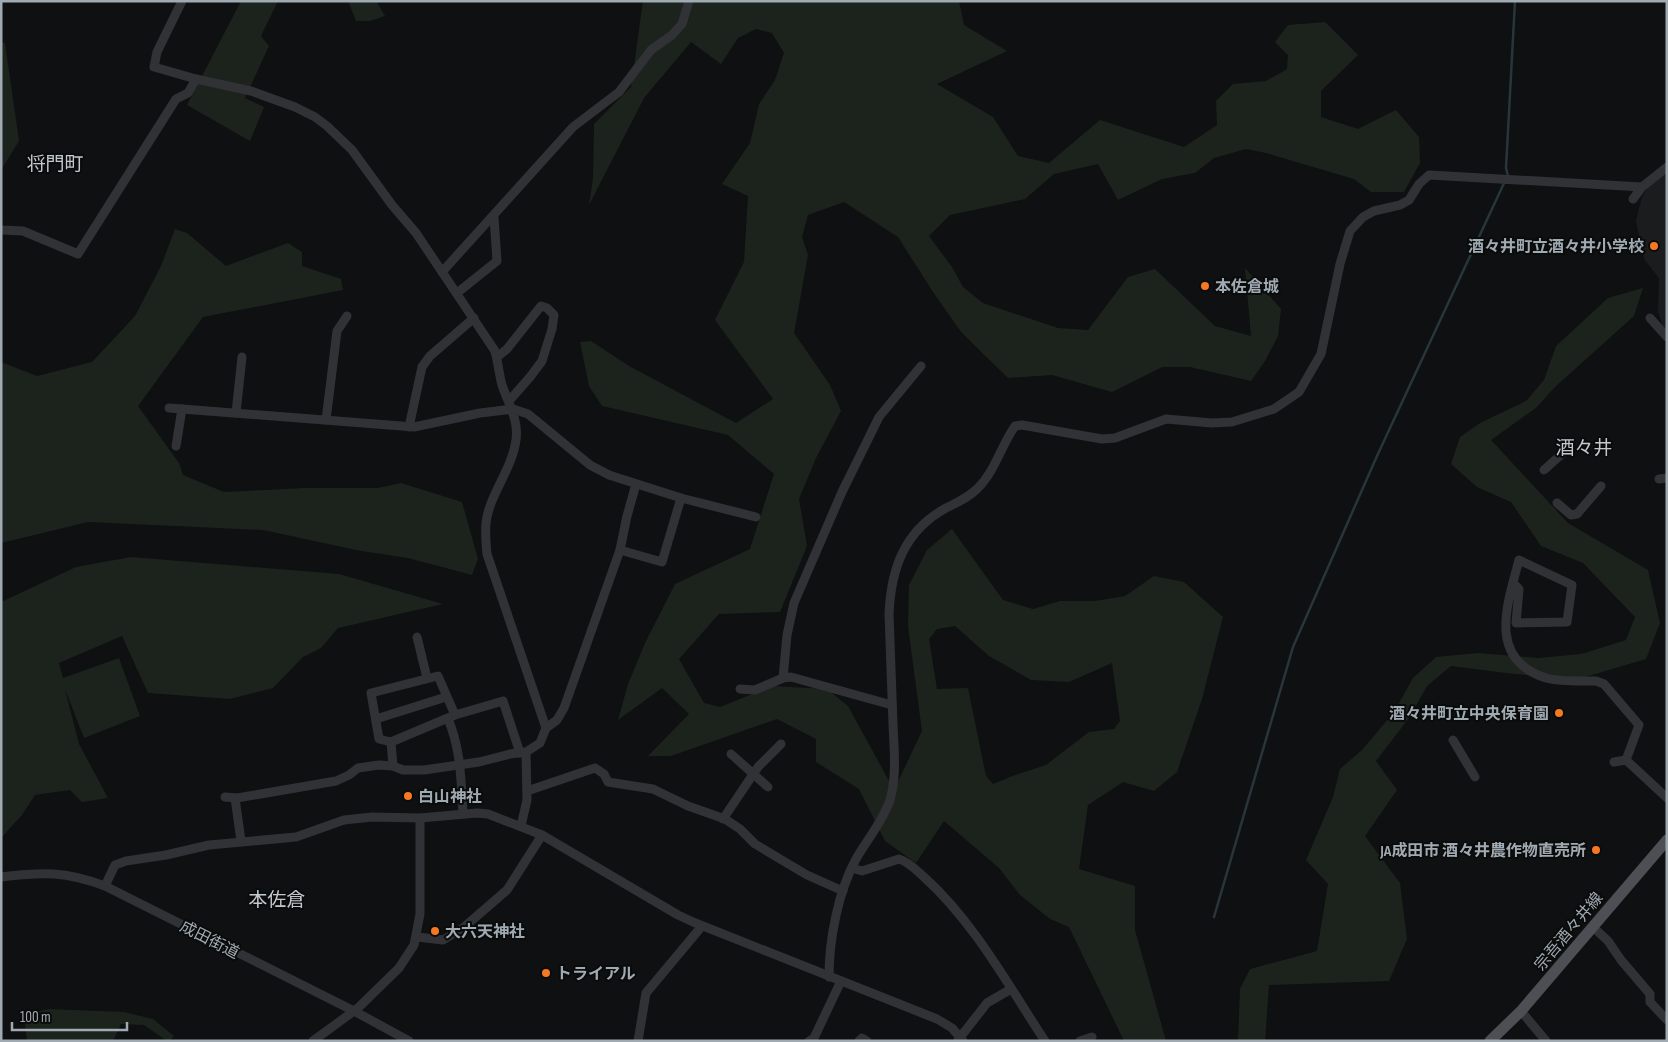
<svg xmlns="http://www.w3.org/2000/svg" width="1668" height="1042" font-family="'Sofia Sans Condensed','Noto Sans JP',sans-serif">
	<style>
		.built { fill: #1b1c1e }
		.green { fill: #1c231c; fill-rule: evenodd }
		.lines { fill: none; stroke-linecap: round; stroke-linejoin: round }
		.stream { stroke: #293639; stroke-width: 2.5 }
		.minor { stroke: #303236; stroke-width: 9 }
		.major { stroke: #4c5055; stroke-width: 11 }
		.poi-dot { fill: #f57923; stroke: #0a0b0b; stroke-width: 2 }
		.labels { text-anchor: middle; stroke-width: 4; stroke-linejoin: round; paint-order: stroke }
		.poi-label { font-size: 16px; font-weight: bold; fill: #a0aab2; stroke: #0a0b0b; text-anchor: start }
		.street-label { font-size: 16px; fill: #a0aab2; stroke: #0a0b0b }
		.quarter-label { font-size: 19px; fill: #c1c8ce; stroke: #0a0b0b }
	</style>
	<rect width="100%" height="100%" fill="#0f1011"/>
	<polygon class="built" points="1667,174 1667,332 1663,327 1658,311 1659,278 1644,259 1636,221 1642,197 1648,187 1662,175"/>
	<g class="green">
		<polygon points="241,1 278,1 261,36 269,46 245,98 264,107 250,141 187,105"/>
		<polygon points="348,1 376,1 385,16 370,21 356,21"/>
		<path d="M643 1H959L964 25 1007 51 937 84 993 117 1018 156 1049 163 1100 120 1184 147 1217 125 1216 101 1233 84 1266 81 1287 69 1288 55 1275 42 1288 25 1325 22 1358 55 1321 91V117L1358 129 1396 110 1419 137 1420 163 1404 192H1371L1354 179 1266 153 1246 149 1214 158 1195 173 1162 179 1118 200 1098 164 1054 174 1025 199 950 215 929 236 952 267 963 287 983 303 1058 328 1088 330 1128 277 1155 269 1215 326 1251 336 1245 268 1281 309 1278 336 1265 361 1251 381 1190 367H1162L1112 392 1052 375 1008 378 961 332 933 292 898 237 844 202 808 215 802 237 808 255 794 333 830 385 841 411 816 458 799 499 807 546 780 612 719 614 679 659 704 703 720 707 772 686 827 689 848 706 894 790 922 731 908 626 909 585 927 550 952 529 1003 600 1033 609 1060 601H1095L1125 596 1154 576 1184 582 1223 617 1202 699 1177 772 1154 791 1123 782 1088 805 1079 869 1135 886V930L1166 1041H1124L1069 927 1050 919 1020 895 999 868 944 821 916 863 885 841 859 789 816 762V739L777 719 671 756H648L689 714 662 688 618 720 628 684 645 643 675 584 750 549 774 474 728 435 602 406 589 386 580 342 591 341 629 366 736 423 773 399 715 320 744 262 748 196 722 184 750 143 759 104 775 80 784 53 772 33 756 29 738 38 721 64 691 42 644 98 589 205 593 178 594 124 631 87ZM955 626 989 656 1031 680 1069 682 1112 663 1120 721 1114 729 1089 732 1046 765 1015 775 993 784 986 776 968 688 937 689 929 639 937 629Z"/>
		<polygon points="1,42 5,43 19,141 1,170"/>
		<polygon points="175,229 187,233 226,266 288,243 302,252 302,266 341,279 343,290 203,317 138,406 179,463 183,475 224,492 305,488 378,488 401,483 462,502 478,559 472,575 408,558 361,551 263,530 88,522 1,543 1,362 37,376 92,362 135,316 161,266"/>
		<polygon points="1643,288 1634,316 1555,387 1536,408 1491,440 1568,523 1648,570 1660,623 1646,659 1575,680 1506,673 1451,666 1427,686 1409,718 1376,761 1397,790 1365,836 1400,883 1407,939 1389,981 1269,985 1265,1041 1238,1041 1240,989 1250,969 1317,951 1328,884 1306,860 1333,797 1340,769 1362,750 1394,712 1413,678 1436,657 1478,653 1538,658 1581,654 1626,640 1635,617 1583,563 1541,546 1511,502 1477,487 1451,464 1460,437 1480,423 1526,401 1544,380 1556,346 1608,298"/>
		<polygon points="131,557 339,574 443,604 338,628 321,648 303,657 273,688 230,699 148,693 122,636 59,663 63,678 119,658 140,716 84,738 65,689 79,744 108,798 82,802 70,790 35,795 22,815 1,838 1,602 76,567"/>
		<polygon points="49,1009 124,1012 153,1019 174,1036 170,1041 167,1041 144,1025 121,1024 113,1041 27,1041 24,1014"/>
	</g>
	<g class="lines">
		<g class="stream">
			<polyline points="1508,176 1506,168 1515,1"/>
			<polyline points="1214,917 1293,647 1377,456 1505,181"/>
		</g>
		<g class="minor">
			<path d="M182 1 157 52 154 67 196 79 251 91 295 107 315 117 327 126 352 150 392 205 416 233 495 351C498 362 499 374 502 385 508 403 519 420 516 440 512 470 489 495 486 523 485 534 486 544 487 554L546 728 540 743 526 752 510 754 479 762 424 770H403L393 766 379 765 358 768 349 775 336 781 237 798 225 797"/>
			<polyline points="1633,199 1642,187 1667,167"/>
			<polyline points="1,230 23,231 78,254 176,99 188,93 196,79"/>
			<polyline points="442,272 573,127 619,92 651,50 672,35 682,24 689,1"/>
			<polyline points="457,293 497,261 494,217"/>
			<polyline points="1650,318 1667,337"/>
			<polyline points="497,357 507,349 541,306 547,308 554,315 552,329 542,361 530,377 509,401"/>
			<polyline points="169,408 414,427 480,413 513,409 528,414 590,465 609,475 681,498 756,517"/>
			<polyline points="236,413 242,357"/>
			<polyline points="326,420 337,331 347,316"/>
			<polyline points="409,427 422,367 430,356 474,318"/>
			<polyline points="176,446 182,409"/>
			<polyline points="1544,470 1564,452"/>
			<polyline points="1659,479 1667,478"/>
			<polyline points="1557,503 1571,515 1577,514 1601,486"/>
			<polyline points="620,550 662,562 681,498"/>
			<path d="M1513 583 1519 589 1516 623 1567 622 1572 585 1519 560C1507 605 1487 659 1546 678 1560 682 1582 681 1596 681L1604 684 1639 725 1626 760"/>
			<polyline points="417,637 427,678"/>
			<polyline points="783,678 787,635 794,603 842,492 879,417 921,366"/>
			<polyline points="740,689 755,690 783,678 791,677 892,705"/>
			<polyline points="455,715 438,676 371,693 379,739 391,742 455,715 503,701 520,753"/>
			<polyline points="376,719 446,697"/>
			<path d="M448 719C461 749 461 781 463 813"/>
			<polyline points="546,728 557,720 564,708 620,550 627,516 636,484"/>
			<polyline points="1453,740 1475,777"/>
			<polyline points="391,742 393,766"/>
			<polyline points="731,754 768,787"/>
			<polyline points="1614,762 1626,760 1667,798"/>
			<polyline points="527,791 595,768 604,774 608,782 653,789 688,806 725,819 740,829 755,844 807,875 843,891"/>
			<polyline points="235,798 241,841"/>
			<polyline points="723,819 758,767 781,744"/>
			<polyline points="521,826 527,800 526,752"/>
			<path d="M852 868 862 871 899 859C909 862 916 870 924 877 974 922 1008 985 1045 1041"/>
			<path d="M1 877C43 872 65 871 105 886L354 1011 409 1041"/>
			<polyline points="105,886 115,865 126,861 166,855 209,845 296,837 344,820 372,817 420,818 477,813 488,814 542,835 678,915 693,922 937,1019 952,1028 963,1041"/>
			<polyline points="1593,927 1608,941 1621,960 1650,994 1650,1002 1667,1020"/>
			<polyline points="417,937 443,940 463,928 507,890 542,835"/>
			<path d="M829 977C829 940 838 892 856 859 867 840 883 821 890 800 897 776 894 749 893 724 892 687 890 651 889 614 891 569 904 531 946 508 958 502 968 498 978 488 995 471 1001 446 1015 426L1022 425 1102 439 1115 438 1166 419 1212 423 1232 422 1274 409 1299 392 1321 354 1340 264 1350 231 1363 217 1374 211 1400 205 1409 200 1419 184 1429 175 1642 187"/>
			<polyline points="1521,1011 1546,1041"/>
			<polyline points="958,1040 987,1003 1011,989"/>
			<polyline points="313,1041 358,1008 399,968 414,945 420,914 420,818"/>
			<polyline points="638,1041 646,993 702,926"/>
			<polyline points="809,1041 814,1038 841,981"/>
			<polyline points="859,1041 862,1038 867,1041"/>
			<polyline points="1080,1041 1092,1037"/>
		</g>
		<polyline class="major" points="1490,1041 1521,1011 1667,840"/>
	</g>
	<g class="poi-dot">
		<circle cx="1654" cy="246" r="5"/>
		<circle cx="1205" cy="286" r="5"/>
		<circle cx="1559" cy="713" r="5"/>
		<circle cx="408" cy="796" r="5"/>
		<circle cx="1596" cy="850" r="5"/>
		<circle cx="435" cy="931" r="5"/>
		<circle cx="546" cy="973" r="5"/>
	</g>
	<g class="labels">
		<g class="poi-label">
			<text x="1644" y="252" text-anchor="end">酒々井町立酒々井小学校</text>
			<text x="1215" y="292">本佐倉城</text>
			<text x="1549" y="719" text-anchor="end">酒々井町立中央保育園</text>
			<text x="418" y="802">白山神社</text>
			<text x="1586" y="856" text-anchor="end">JA成田市 酒々井農作物直売所</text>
			<text x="445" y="937">大六天神社</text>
			<text x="556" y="979">トライアル</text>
		</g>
		<g class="street-label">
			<text transform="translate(1568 931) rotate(-50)" y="6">宗吾酒々井線</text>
			<text transform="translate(210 939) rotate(27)" y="6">成田街道</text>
		</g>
		<g class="quarter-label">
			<text x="55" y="170">将門町</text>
			<text x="1584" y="454">酒々井</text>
			<text x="277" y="906">本佐倉</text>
		</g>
	</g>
	<rect width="1668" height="1042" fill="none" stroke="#a0aab2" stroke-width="5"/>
	<path d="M12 1022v8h115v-8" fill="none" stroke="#a0aab2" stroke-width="2.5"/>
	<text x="20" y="1022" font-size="15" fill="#a0aab2" stroke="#0a0b0b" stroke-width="4" paint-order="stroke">100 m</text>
</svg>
